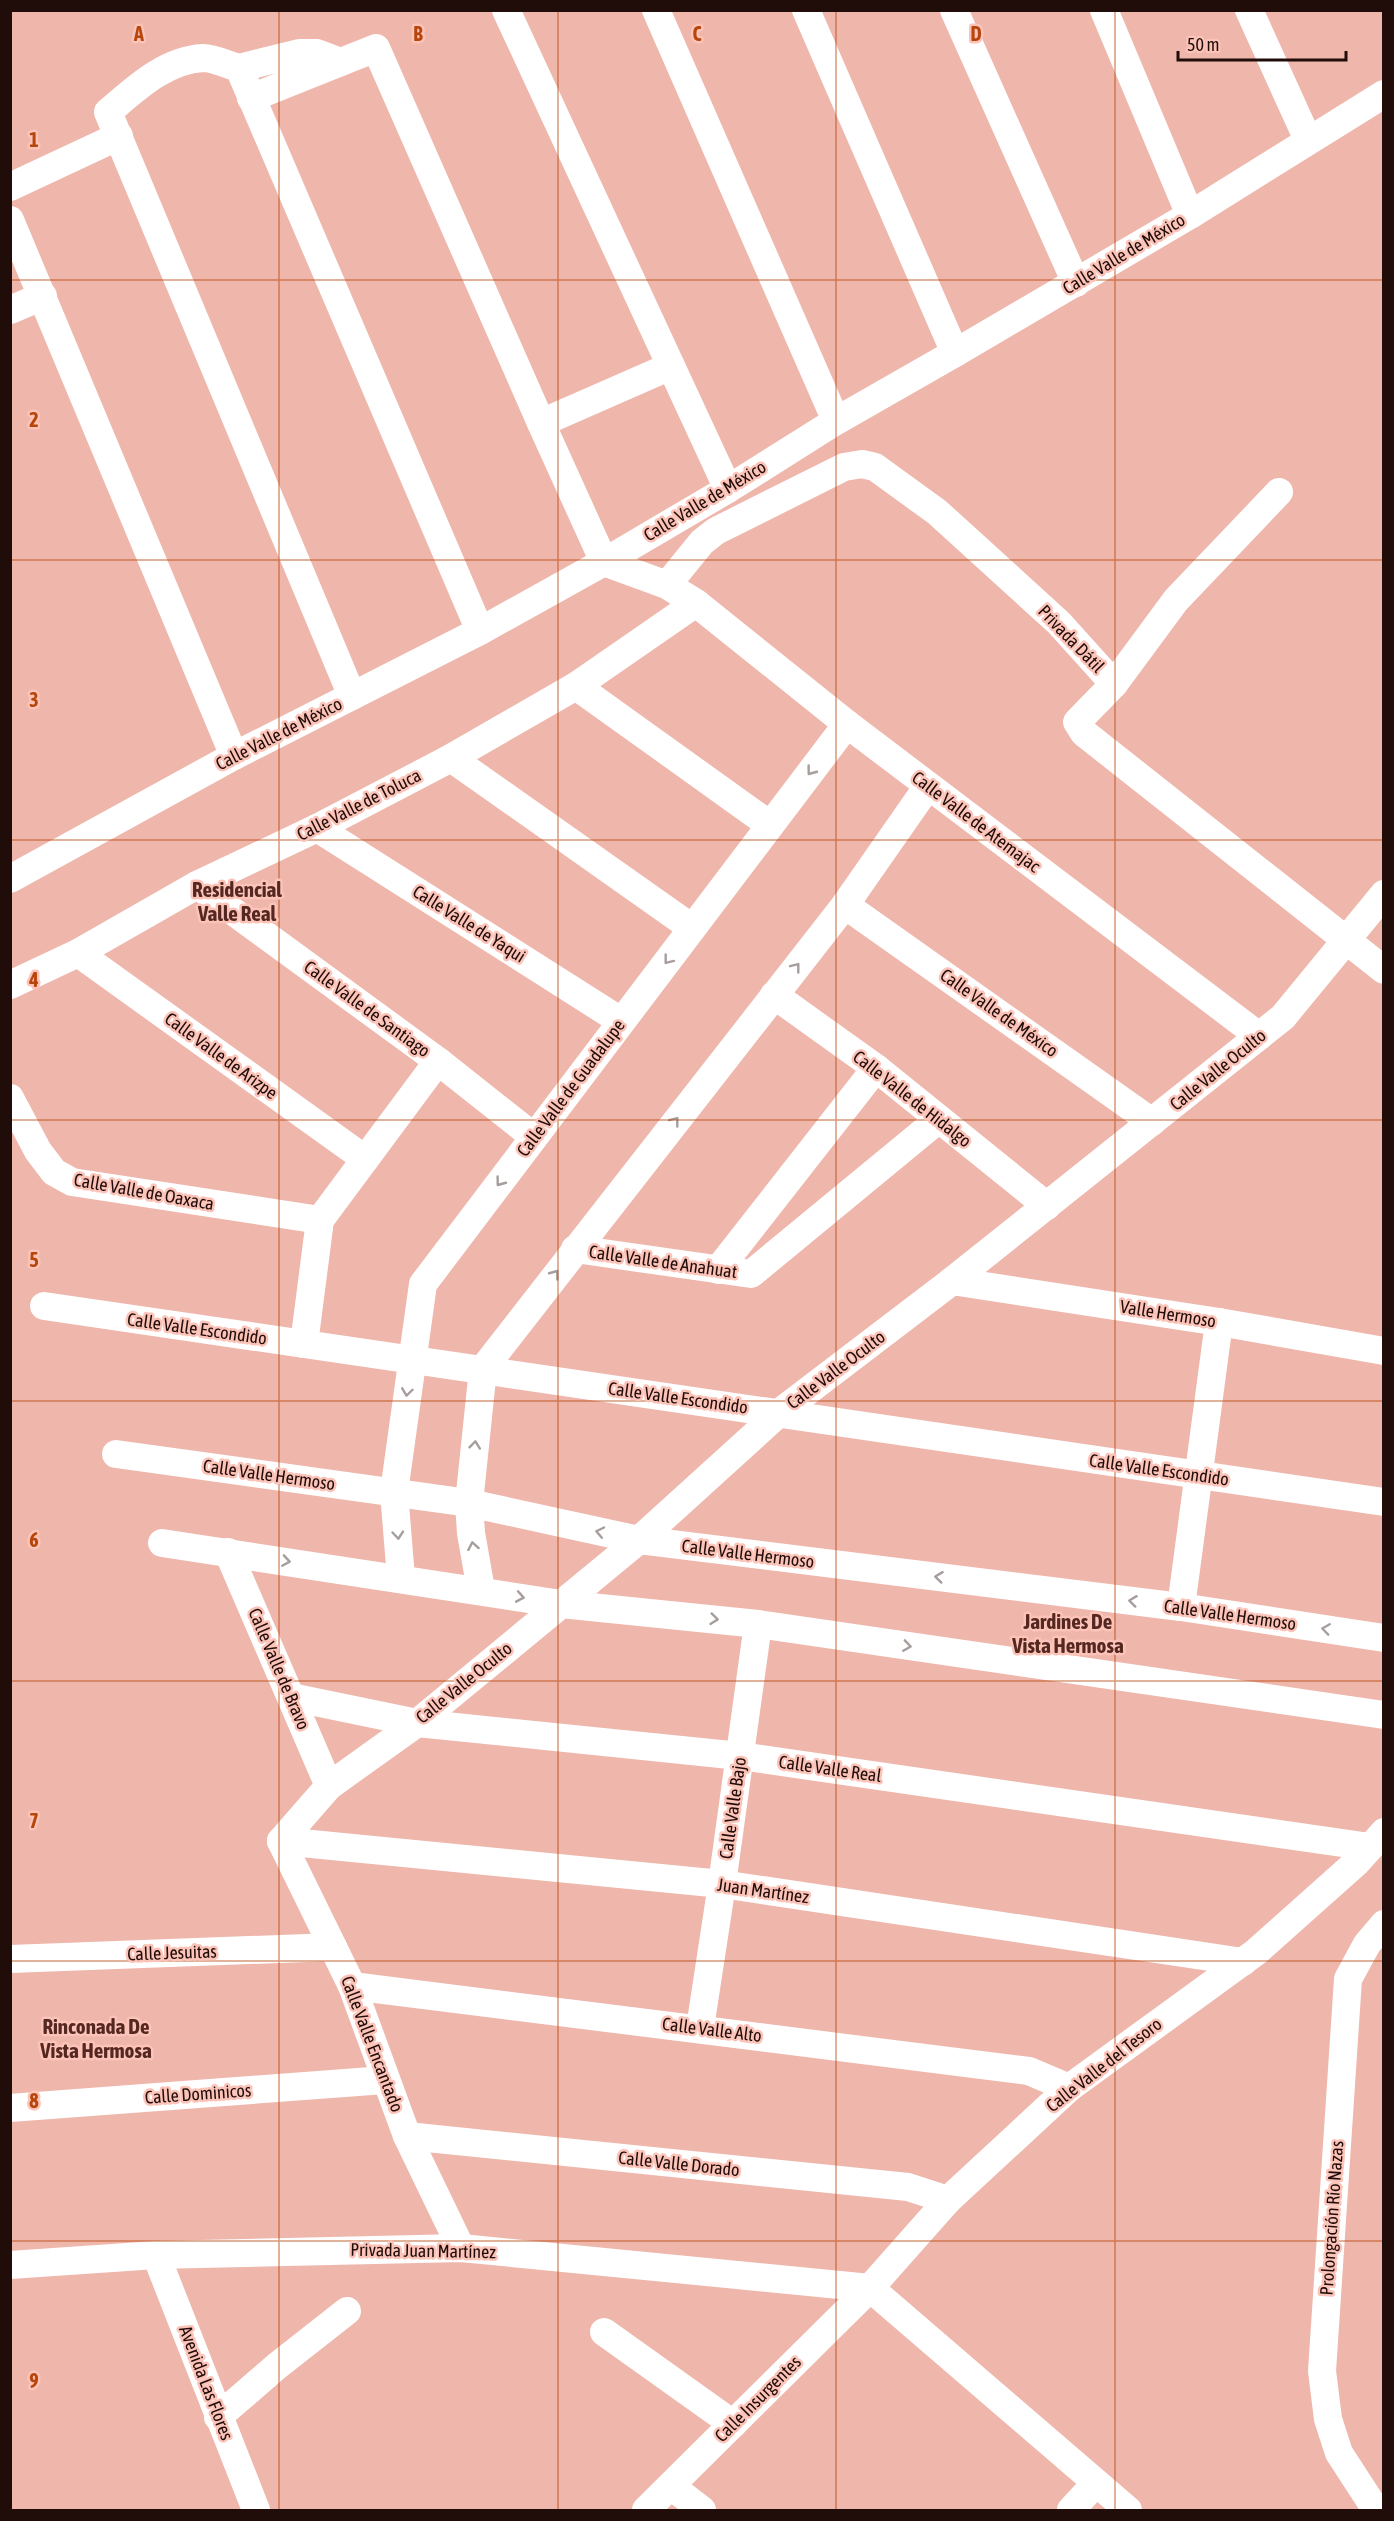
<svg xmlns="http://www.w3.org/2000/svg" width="1394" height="2521" font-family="'Asap Condensed',sans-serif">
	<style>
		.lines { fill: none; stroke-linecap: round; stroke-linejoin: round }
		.minor { stroke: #fff; stroke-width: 28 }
		.oneway { stroke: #a69e9d }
		.grid { fill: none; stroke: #b6460b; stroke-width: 1.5; stroke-opacity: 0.55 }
		.labels { text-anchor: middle; stroke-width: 5; stroke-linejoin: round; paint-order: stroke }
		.street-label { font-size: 18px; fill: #200c09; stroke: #fcc3b8 }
		.quarter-label { font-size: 21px; font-weight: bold; fill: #542820; stroke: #fcc3b8 }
		.grid-label { font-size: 20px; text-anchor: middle; font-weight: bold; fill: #b6460b; stroke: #fcc3b8; stroke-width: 5; stroke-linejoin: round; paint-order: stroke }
	</style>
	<rect width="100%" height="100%" fill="#efb6ab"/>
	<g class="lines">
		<g class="minor">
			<polyline points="506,10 728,489"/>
			<polyline points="656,10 836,421"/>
			<polyline points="806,10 955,353"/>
			<polyline points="954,10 1076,283"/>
			<polyline points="1104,10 1190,215"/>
			<polyline points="1249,10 1308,140"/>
			<polyline points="239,68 299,53 317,53 341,62"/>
			<polyline points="251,98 376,48 541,423 604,562 667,585 696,603 847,724 1259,1036"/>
			<polyline points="10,187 119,136"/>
			<polyline points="10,220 234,756"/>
			<polyline points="10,310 43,296"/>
			<polyline points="541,423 671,366"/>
			<polyline points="667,585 702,542 716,531 844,467 862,464 875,467 937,512 1059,623 1114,684 1077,722 1084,733 1384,970"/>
			<polyline points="1114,684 1176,600 1279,492"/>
			<polyline points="576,686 770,825"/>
			<path d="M352 696 108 112C135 89 165 60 203 58 214 58 228 65 239 68L480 631"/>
			<polyline points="451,758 692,928"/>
			<polyline points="317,828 621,1021"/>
			<polyline points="10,879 234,756 480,631 604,562 728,489 836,421 955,353 1190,215 1384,94"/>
			<polyline points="197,885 438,1061 534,1137"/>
			<polyline points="845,905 1152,1122"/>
			<polyline points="78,953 365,1159"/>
			<polyline points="10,985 78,953 197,885 317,828 451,758 576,686 696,603"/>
			<polyline points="774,995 876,1068 1047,1206"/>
			<polyline points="10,1098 38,1151 54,1172 72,1182 320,1220"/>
			<polyline points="575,1249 751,1274 939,1119"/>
			<polyline points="718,1270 876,1068"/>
			<polyline points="952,1281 1219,1322 1384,1351"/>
			<polyline points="44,1306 1384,1502"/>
			<polyline points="304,1344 320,1220 438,1061"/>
			<polyline points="116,1454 469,1503 639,1540 1181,1607 1384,1638"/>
			<polyline points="162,1543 561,1604 758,1624 1384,1715"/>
			<polyline points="228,1552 329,1786"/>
			<polyline points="401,1578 394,1492 423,1284 847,724"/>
			<polyline points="481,1590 471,1533 469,1503 483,1369 845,905 928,786"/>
			<polyline points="1181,1607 1219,1322"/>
			<polyline points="291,1697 417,1723 740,1756 1370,1847"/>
			<polyline points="281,1841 329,1786 417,1723 639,1540 779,1413 952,1281 1283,1017 1384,894"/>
			<polyline points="281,1841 722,1884 1243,1962"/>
			<polyline points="281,1841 352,1986 407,2136 461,2248"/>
			<polyline points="10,1959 333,1947"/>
			<polyline points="352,1986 1029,2071 1069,2088"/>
			<polyline points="700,2028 722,1884 758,1624"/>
			<polyline points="10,2108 385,2080"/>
			<polyline points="407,2136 908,2187 948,2200"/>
			<polyline points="156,2255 256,2510"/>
			<polyline points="10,2265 156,2255 461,2248 870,2288"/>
			<polyline points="870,2288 1128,2510"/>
			<polyline points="604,2332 733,2424"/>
			<polyline points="218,2417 277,2366 347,2311"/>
			<polyline points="671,2486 702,2510"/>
			<polyline points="646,2510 870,2288 948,2200 1069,2088 1256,1952 1357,1862 1384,1832"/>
			<polyline points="1071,2510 1096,2483"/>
			<polyline points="1376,2510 1339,2453 1328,2419 1322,2371 1348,1979 1367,1944 1384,1924"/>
		</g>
	</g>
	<defs><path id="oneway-chevron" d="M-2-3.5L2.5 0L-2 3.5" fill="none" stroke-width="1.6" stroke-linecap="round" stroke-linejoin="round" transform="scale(1.5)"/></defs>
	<g class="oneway">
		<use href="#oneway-chevron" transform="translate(811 771) rotate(127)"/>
		<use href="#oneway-chevron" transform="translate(668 960) rotate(128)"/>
		<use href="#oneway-chevron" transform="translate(796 967) rotate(-52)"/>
		<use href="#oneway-chevron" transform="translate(675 1121) rotate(-52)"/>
		<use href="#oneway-chevron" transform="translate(500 1182) rotate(127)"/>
		<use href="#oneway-chevron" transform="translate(555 1274) rotate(-53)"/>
		<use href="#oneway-chevron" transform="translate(407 1392) rotate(98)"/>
		<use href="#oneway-chevron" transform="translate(475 1445) rotate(-84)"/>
		<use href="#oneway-chevron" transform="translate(600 1532) rotate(-168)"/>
		<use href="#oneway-chevron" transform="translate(398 1535) rotate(85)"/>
		<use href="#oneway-chevron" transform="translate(473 1546) rotate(-100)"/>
		<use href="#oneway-chevron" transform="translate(286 1561) rotate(9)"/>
		<use href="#oneway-chevron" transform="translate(939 1577) rotate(-173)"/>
		<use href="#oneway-chevron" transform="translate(520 1597) rotate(10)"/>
		<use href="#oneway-chevron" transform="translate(1133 1601) rotate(-173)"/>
		<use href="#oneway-chevron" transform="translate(714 1619) rotate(6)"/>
		<use href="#oneway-chevron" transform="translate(1326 1629) rotate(-172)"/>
		<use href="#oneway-chevron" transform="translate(907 1646) rotate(8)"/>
	</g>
	<path class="grid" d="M279 10V2510M558 10V2510M836 10V2510M1115 10V2510M10 280H1384M10 560H1384M10 840H1384M10 1120H1384M10 1401H1384M10 1681H1384M10 1961H1384M10 2241H1384"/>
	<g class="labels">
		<g class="street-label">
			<text transform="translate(1124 254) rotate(-31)" y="6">Calle Valle de México</text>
			<text transform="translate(705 501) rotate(-31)" y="6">Calle Valle de México</text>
			<text transform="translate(1071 639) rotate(46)" y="6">Privada Dátil</text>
			<text transform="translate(279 734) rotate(-27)" y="6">Calle Valle de México</text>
			<text transform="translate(359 805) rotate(-27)" y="6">Calle Valle de Toluca</text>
			<text transform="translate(976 822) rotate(37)" y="6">Calle Valle de Atemajac</text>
			<text transform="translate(469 924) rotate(32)" y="6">Calle Valle de Yaqui</text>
			<text transform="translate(367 1009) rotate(36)" y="6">Calle Valle de Santiago</text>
			<text transform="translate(999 1013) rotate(35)" y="6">Calle Valle de México</text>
			<text transform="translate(221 1056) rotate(36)" y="6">Calle Valle de Arizpe</text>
			<text transform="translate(1218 1070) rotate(-39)" y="6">Calle Valle Oculto</text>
			<text transform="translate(571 1088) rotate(-53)" y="6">Calle Valle de Guadalupe</text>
			<text transform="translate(912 1099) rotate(38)" y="6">Calle Valle de Hidalgo</text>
			<text transform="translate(144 1192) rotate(10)" y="6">Calle Valle de Oaxaca</text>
			<text transform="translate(663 1262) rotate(8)" y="6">Calle Valle de Anahuat</text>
			<text transform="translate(1168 1314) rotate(9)" y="6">Valle Hermoso</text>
			<text transform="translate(197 1329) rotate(8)" y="6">Calle Valle Escondido</text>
			<text transform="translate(836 1370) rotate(-37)" y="6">Calle Valle Oculto</text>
			<text transform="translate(678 1398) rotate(8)" y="6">Calle Valle Escondido</text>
			<text transform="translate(1159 1470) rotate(8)" y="6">Calle Valle Escondido</text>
			<text transform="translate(269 1475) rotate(8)" y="6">Calle Valle Hermoso</text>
			<text transform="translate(748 1554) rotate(7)" y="6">Calle Valle Hermoso</text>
			<text transform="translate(1230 1615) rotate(8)" y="6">Calle Valle Hermoso</text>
			<text transform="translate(279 1669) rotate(67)" y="6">Calle Valle de Bravo</text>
			<text transform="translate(464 1683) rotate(-39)" y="6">Calle Valle Oculto</text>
			<text transform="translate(830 1769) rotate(8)" y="6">Calle Valle Real</text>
			<text transform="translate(733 1808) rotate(-82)" y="6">Calle Valle Bajo</text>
			<text transform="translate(763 1891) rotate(8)" y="6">Juan Martínez</text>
			<text transform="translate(172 1953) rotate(-2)" y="6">Calle Jesuitas</text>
			<text transform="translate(712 2030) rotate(7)" y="6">Calle Valle Alto</text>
			<text transform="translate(372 2044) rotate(69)" y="6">Calle Valle Encantado</text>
			<text transform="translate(1104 2065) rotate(-38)" y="6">Calle Valle del Tesoro</text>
			<text transform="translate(198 2094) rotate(-4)" y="6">Calle Dominicos</text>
			<text transform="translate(679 2164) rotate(6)" y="6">Calle Valle Dorado</text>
			<text transform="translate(1332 2218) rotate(-86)" y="6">Prolongación Río Nazas</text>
			<text transform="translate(423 2251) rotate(1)" y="6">Privada Juan Martínez</text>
			<text transform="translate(206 2383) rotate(69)" y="6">Avenida Las Flores</text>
			<text transform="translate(758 2399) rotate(-45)" y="6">Calle Insurgentes</text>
		</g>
		<g class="quarter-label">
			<text x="237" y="897">Residencial<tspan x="237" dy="24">Valle Real</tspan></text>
			<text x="1068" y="1629">Jardines De<tspan x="1068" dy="24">Vista Hermosa</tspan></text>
			<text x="96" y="2034">Rinconada De<tspan x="96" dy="24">Vista Hermosa</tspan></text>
		</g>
	</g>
	<g class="grid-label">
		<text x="139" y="41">A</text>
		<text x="418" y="41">B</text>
		<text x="697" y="41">C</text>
		<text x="976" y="41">D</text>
		<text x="34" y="147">1</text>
		<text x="34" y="427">2</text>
		<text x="34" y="707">3</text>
		<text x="34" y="987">4</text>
		<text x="34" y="1267">5</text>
		<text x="34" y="1547">6</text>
		<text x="34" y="1828">7</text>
		<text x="34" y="2108">8</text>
		<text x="34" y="2388">9</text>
	</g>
	<rect width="1394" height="2521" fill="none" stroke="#200c09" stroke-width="24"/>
	<path d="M1178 51v9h168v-9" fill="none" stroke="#200c09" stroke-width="3"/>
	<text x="1187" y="51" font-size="18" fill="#200c09" stroke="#fcc3b8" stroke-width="4.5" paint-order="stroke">50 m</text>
</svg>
